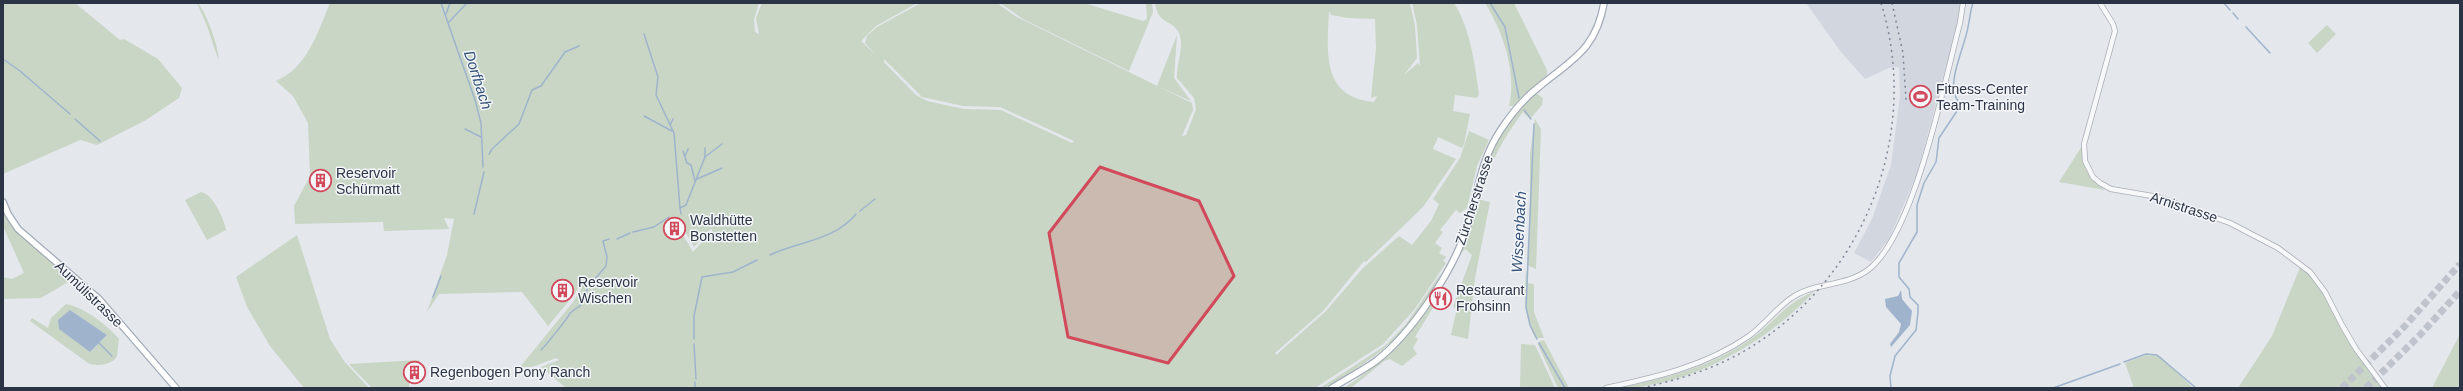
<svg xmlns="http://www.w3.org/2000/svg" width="2463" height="391" font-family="Helvetica,sans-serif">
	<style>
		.built { fill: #d2d6de }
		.green { fill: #c9d6c5; fill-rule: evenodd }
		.water { fill: #9fb4cc }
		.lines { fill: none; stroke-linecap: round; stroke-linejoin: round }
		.stream { stroke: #9fb4cc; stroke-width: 1.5 }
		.highway-tunnel { stroke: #bfc3cb; stroke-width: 7; stroke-dasharray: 7 3.5; stroke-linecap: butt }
		.minor-casing { stroke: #a9aeb7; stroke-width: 6 }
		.major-casing { stroke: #a3abb8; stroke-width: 8 }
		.minor { stroke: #f7f8fa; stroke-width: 4.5 }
		.major { stroke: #fff; stroke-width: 5.5 }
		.rail { stroke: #7d8696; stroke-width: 1.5; stroke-dasharray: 2 4; stroke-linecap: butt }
		.marked { fill: #d1495b; fill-opacity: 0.2; stroke: #d1495b; stroke-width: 3; stroke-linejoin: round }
		.labels { text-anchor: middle; stroke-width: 3; stroke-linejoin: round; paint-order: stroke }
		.poi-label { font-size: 14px; fill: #2b3445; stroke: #f4f6f9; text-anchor: start }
		.street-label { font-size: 14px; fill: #2b3445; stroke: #f4f6f9 }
		.water-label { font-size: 15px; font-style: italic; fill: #34527a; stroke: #f4f6f9 }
	</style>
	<rect width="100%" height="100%" fill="#e4e7ec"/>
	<polygon class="built" points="1806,3 1963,3 1917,174 1889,239 1871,262 1854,253 1872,219 1891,165 1900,96 1899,67 1889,68 1865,79 1841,52"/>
	<g class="green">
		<polygon points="3,3 75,3 120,40 124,39 158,59 182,88 179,98 146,120 97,145 80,140 3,174"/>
		<path d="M197 3C204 6 221 52 218 59L207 26Z"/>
		<path d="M330 3H759L754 19 755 32 759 34 756 18 762 3H917L876 26 861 41 876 55 865 43 867 36 877 27 921 3H997L1015 16 1192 103 1193 110 1182 136 1186 135 1196 109 1194 98 1177 78C1176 65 1185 46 1179 33 1172 19 1158 25 1155 3H1410L1415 26 1417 58 1404 75 1418 63 1420 66 1417 25 1412 3H1454C1470 28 1475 64 1479 94L1477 98 1455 95 1453 111 1470 114 1464 144 1462 148 1438 137 1433 149 1456 159 1423 207 1366 262 1364 261 1323 311 1275 353 1276 355 1325 312 1363 268 1399 236 1412 245 1431 221 1439 204 1433 199 1460 158 1469 131 1489 140 1477 166 1467 208 1460 213 1456 210 1440 230 1443 232 1435 243 1442 248 1439 253 1446 257 1443 261 1446 263 1414 310 1383 344 1315 388H566L541 367 559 360 556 358 532 367H520L573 302 581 289 579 287 574 295 567 294 568 302 548 326 522 292 439 294 427 312 447 255 454 219 444 218 449 229 384 231 383 222 295 224 294 206 310 176 308 123 293 96 276 81C307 68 318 32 330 3ZM1329 11 1331 15 1348 18 1375 19 1376 48 1371 98 1377 96 1374 102C1321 98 1327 51 1329 11ZM884 59 922 97 963 106 1000 107 1074 141 1072 143 1001 110 964 109 927 101 916 95 884 62ZM666 219 679 221 694 247 711 229 713 230 693 252 683 235 669 233Z"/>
		<polygon points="1000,3 1084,3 1143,21 1147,19 1146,3 1152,3 1153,12 1129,71 1023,19"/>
		<path d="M1485 3H1514L1547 70V75L1513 106H1509C1517 72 1503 32 1485 3Z"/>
		<polygon points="2327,25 2336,34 2317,53 2308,43"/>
		<polygon points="1177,35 1174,78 1191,101 1157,86"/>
		<path d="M1536 93 1543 98 1542 105 1530 119 1523 112C1503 139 1487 166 1481 200L1490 202 1475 278 1468 339 1451 335 1457 308 1453 307 1472 255 1465 249 1457 257C1469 235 1472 213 1479 190 1489 151 1507 120 1536 93Z"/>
		<polygon points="1535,119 1541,129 1536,269 1527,265 1530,202 1530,154"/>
		<path d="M2082 146C2083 169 2087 176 2105 190L2059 182Z"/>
		<path d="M201 192C213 194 224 219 226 230L207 240 185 200Z"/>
		<polygon points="3,211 20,235 70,276 70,281 41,298 3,299 3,277 12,279 24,273 3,226"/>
		<polygon points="297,235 330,339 344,361 369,388 304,388 270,346 247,307 236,277"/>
		<polygon points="2301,265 2320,283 2342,325 2385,388 2238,388 2272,336"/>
		<path d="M1528 269 1527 283 1534 284V312L1544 338H1535C1524 315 1524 297 1526 272Z"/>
		<path d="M1441 273C1413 333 1379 356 1325 388H1320L1386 345 1406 324Z"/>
		<path d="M1814 292C1768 341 1689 388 1619 388 1666 378 1711 367 1751 339 1774 323 1787 301 1814 292Z"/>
		<path d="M66 304C84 307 107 325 119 339 118 344 118 351 117 356 113 365 95 367 88 363L30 321 32 318 48 328 51 318ZM70 310 107 335 90 352Z"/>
		<path d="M1430 304 1434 306 1415 337 1418 339 1413 348 1417 354 1402 366 1390 359 1384 361 1351 388H1344C1378 366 1407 339 1430 304Z"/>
		<polygon points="2460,334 2460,388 2432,388"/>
		<polygon points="1544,340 1569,388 1558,388 1538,345 1538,342"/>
		<polygon points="1521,344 1535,345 1555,388 1520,388"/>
		<polygon points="2146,355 2160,356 2193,388 2134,388 2125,363"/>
		<polygon points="419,360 420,365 409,365 409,388 372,388 349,364"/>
	</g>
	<g class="water">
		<polygon points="1901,290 1902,299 1912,311 1910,325 1891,347 1890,344 1899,332 1901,324 1886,307 1885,299 1898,296"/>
		<polygon points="70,310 107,335 90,352 59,329 58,320"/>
	</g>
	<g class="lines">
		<g class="stream">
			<polyline points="441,3 475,100 481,123 483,167"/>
			<polyline points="1490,3 1505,27 1519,98"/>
			<polyline points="2224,3 2230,10"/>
			<polyline points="2233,13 2238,19"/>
			<polyline points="446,14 450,3"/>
			<polyline points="448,23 467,3"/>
			<polyline points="2246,27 2270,53"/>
			<polyline points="644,34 658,77 656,95 674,133 680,208"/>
			<polyline points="3,59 20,71 70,114"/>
			<polyline points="1524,110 1531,119"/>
			<polyline points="644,116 672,131"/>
			<polyline points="75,119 100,141"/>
			<polyline points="1534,124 1526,307 1530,325 1537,339"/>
			<polyline points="670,125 673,119"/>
			<polyline points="465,129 481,137"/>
			<polyline points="683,151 687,163 691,165 695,181"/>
			<polyline points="489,154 492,149 519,124 532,90 541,86 565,52 579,46"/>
			<polyline points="685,156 688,149"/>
			<polyline points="705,157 722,144"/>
			<polyline points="697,179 722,168"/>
			<polyline points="860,211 875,199"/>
			<polyline points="474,214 484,172"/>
			<polyline points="681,214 680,208 686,205 705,157 705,148"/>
			<polyline points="633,232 654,227 669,217"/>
			<polyline points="617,239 630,233"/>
			<path d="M770 255C799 241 834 241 856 214"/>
			<polyline points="433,297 441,276"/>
			<polyline points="694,339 694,316 702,277 733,272 757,260"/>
			<polyline points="99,343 112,356"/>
			<polyline points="1539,343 1565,388"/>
			<polyline points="694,344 696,379"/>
			<path d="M541 350C546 345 569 317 570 313L581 305 588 287 606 266 607 257 603 241 609 239"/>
			<polyline points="2124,362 2146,354 2157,355 2196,388"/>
			<polyline points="695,388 695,382"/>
			<path d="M1891 388 1890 376 1895 356 1916 330 1918 312V305L1910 297 1909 289 1899 277V263L1917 232V205L1924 183 1936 162 1939 138 1957 111 1958 101C1945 84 1965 47 1968 27 1970 19 1970 11 1973 3"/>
			<polyline points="2053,388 2120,364"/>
		</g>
		<g class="highway-tunnel">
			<polyline points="2342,388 2404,327 2460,264"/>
			<polyline points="2366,388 2419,336 2460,291"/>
		</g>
		<defs>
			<g id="minor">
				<polyline points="2100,3 2113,24 2115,31 2084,144 2085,161 2093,177 2100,183 2111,189 2158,197 2230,223 2278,248 2310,272 2325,292 2342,325 2356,349 2385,388"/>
				<path d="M1606 388C1657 377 1706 366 1749 336 1764 325 1775 310 1790 299 1813 282 1845 287 1868 270 1915 234 1944 82 1960 23L1963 3"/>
			</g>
			<g id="major">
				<polyline points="3,202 8,214 18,229 99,299 176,388"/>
				<path d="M1332 388C1346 379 1362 371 1376 361 1412 333 1453 271 1467 228 1478 194 1480 161 1500 131 1511 114 1524 98 1540 86 1573 59 1596 49 1604 3"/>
			</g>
		</defs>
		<use href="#minor" class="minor-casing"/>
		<use href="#major" class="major-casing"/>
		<use href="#minor" class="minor"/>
		<use href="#major" class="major"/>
		<g class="rail">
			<polyline points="1892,3 1903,53 1906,100"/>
			<path d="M1642 388C1678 380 1714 369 1746 350 1864 280 1922 134 1881 3"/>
		</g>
	</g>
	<path class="marked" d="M1100 167 1199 201 1234 276 1168 363 1068 337 1049 233Z"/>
	<defs>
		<symbol id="stadium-ring" viewBox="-11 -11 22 22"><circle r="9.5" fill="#f4f6f9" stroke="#d1495b" stroke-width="1.5"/><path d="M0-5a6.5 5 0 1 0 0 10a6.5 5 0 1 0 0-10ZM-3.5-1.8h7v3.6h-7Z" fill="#d1495b"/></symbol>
		<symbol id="building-ring" viewBox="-11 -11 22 22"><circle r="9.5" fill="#f4f6f9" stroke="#d1495b" stroke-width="1.5"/><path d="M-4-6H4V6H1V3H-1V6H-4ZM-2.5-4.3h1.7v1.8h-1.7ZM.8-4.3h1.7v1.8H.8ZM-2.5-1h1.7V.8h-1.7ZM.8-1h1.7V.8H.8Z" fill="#d1495b"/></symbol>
		<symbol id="restaurant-ring" viewBox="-11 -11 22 22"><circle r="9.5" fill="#f4f6f9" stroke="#d1495b" stroke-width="1.5"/><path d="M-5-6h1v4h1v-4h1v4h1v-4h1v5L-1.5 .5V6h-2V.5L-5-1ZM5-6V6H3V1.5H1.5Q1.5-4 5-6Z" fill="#d1495b"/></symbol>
	</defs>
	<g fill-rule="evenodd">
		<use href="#stadium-ring" x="1908" y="84" width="25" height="25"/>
		<use href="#building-ring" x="308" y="168" width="25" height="25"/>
		<use href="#building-ring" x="662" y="216" width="25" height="25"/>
		<use href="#building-ring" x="550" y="278" width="25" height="25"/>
		<use href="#restaurant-ring" x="1428" y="286" width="25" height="25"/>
		<use href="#building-ring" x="402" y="360" width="25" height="25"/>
	</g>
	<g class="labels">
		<g class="poi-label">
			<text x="1936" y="94">Fitness-Center<tspan x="1936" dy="16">Team-Training</tspan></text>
			<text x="336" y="178">Reservoir<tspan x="336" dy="16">Schürmatt</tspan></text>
			<text x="690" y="225">Waldhütte<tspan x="690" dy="16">Bonstetten</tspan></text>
			<text x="578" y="287">Reservoir<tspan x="578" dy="16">Wischen</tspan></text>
			<text x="1456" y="295">Restaurant<tspan x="1456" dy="16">Frohsinn</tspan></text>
			<text x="430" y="377">Regenbogen Pony Ranch</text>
		</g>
		<g class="street-label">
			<text transform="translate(1474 200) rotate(-72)" y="5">Zürcherstrasse</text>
			<text transform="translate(2184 207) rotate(18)" y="5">Arnistrasse</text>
			<text transform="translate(89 294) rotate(44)" y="5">Aumülistrasse</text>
		</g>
		<g class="water-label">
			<text transform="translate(478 80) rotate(72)" y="5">Dorfbach</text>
			<text transform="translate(1519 232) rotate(-87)" y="5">Wissenbach</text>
		</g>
	</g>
	<rect width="2463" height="391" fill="none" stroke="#2b3445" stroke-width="8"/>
</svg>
